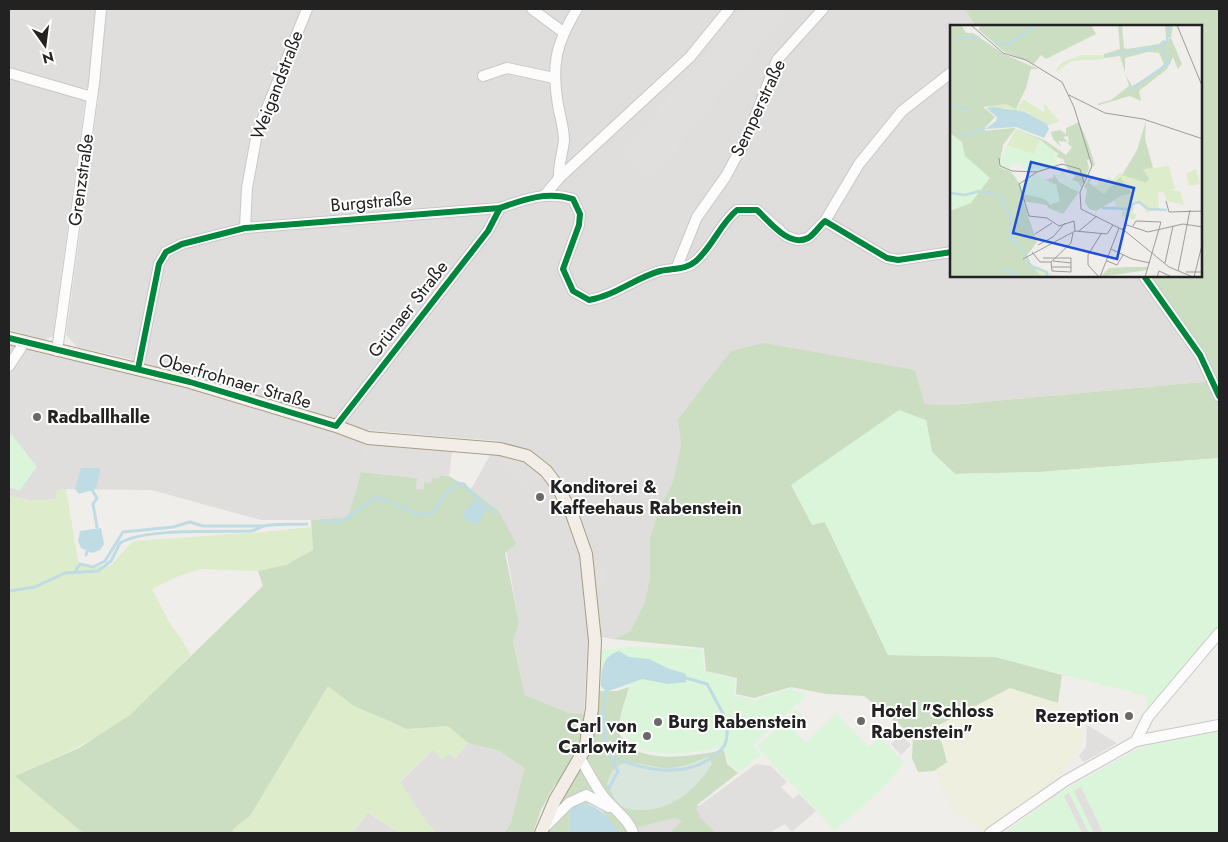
<svg xmlns="http://www.w3.org/2000/svg" width="1228" height="842" font-family="Jost,sans-serif">
	<style>
		.residential { fill: #dfdedc }
		.farmland { fill: #efefdf }
		.grass { fill: #ddeccb }
		.forest { fill: #cbdec1 }
		.wetland { fill: #d9e6de }
		.park { fill: #daf5da }
		.parking { fill: #e0dfde }
		.water { fill: #bfdbe3 }
		.lines { fill: none; stroke-linecap: round; stroke-linejoin: round }
		.stream { stroke: #bfdbe3; stroke-width: 3 }
		.minor-casing { stroke: #c9c8c7; stroke-width: 12 }
		.major-casing { stroke: #a79c86; stroke-width: 14 }
		.minor { stroke: #fdfcfc; stroke-width: 10 }
		.major { stroke: #f3ede7; stroke-width: 12 }
		.cycleway-casing { stroke: #fff; stroke-width: 9 }
		.cycleway { stroke: #00873e; stroke-width: 6 }
		.poi-dot { fill: #6a6968; stroke: #fff; stroke-width: 2 }
		.labels { text-anchor: middle; stroke-width: 4; stroke-linejoin: round; paint-order: stroke }
		.street-label { font-size: 18px; fill: #222; stroke: #fff }
		.poi-label { font-size: 18px; font-weight: bold; fill: #222; stroke: #fff; text-anchor: start }
		.inset-river { fill: none; stroke: #bfdbe3; stroke-width: 2.5 }
		.inset-road { fill: none; stroke: #9e9c9b; stroke-width: 1 }
		.view { fill: #1d4ed8; fill-opacity: 0.15; stroke: #1d4ed8; stroke-width: 2.5 }
		.inset-edge { fill: none; stroke: #222; stroke-width: 2.5 }
	</style>
	<rect width="100%" height="100%" fill="#f0eeeb"/>
	<g class="residential">
		<polygon points="9,9 96,9 89,86 87,88 83,89 9,68"/>
		<polygon points="106,9 965,9 975,26 952,26 952,276 1144,276 1213,381 951,405 925,404 915,370 678,418 681,445 673,481 659,510 650,538 650,576 645,602 630,632 613,639 602,637 588,639 584,714 569,713 525,695 513,640 519,622 499,511 471,489 498,441 367,430 361,472 348,517 311,520 261,520 151,490 66,489 56,491 57,499 35,501 9,496 9,338 135,368 131,359 77,347 66,335 98,100"/>
		<polygon points="9,77 85,100 53,336 44,340 9,330"/>
		<polygon points="468,743 499,751 524,768 511,822 504,833 436,833 426,822 400,782 433,750 450,754 455,759"/>
		<polygon points="368,812 373,816 399,833 353,833"/>
	</g>
	<polygon class="farmland" points="1010,688 1058,703 1083,727 1082,743 1079,752 1048,788 985,833 952,810 934,771 947,761 932,728"/>
	<g class="grass">
		<path d="M66 489 79 565 110 566 133 541 264 532 311 527 313 550 286 565 258 571 200 569 174 578 152 589 168 620 191 654C172 675 153 697 131 714 96 741 55 758 15 776L83 833H9V496L35 501 56 499V491Z"/>
		<polygon points="328,685 374,715 407,729 448,726 468,743 455,759 449,754 442,760 433,750 400,781 426,822 436,833 399,833 368,812 353,833 232,833 234,828 250,816"/>
	</g>
	<g class="forest">
		<polygon points="965,9 1219,9 1219,458 1040,472 955,474 932,452 926,420 825,522 888,655 996,657 1062,675 1058,703 1010,688 933,728 942,743 947,762 934,771 918,772 912,758 913,736 864,696 826,694 791,687 754,698 736,694 737,678 706,671 704,648 613,639 630,632 645,602 650,576 650,538 659,510 673,481 681,445 678,419 731,351 764,343 915,370 925,404 951,405 1213,381 1144,276 1202,276 1202,26 975,26"/>
		<polygon points="361,472 417,478 423,490 424,482 439,475 449,476 471,489 499,511 516,544 505,553 519,622 513,641 525,695 569,713 584,714 580,748 572,765 554,786 541,810 533,833 504,833 511,822 524,768 499,751 468,743 448,726 407,729 354,706 328,686 250,816 234,828 232,833 83,833 15,776 79,748 130,715 263,586 258,571 286,565 313,550 311,520 348,517"/>
		<path d="M629 687 617 729C620 734 622 739 626 743 647 765 697 755 724 750L727 764 738 773 697 805 728 833H669L681 821 635 833H620L601 810 589 804 569 813 570 833H548L559 803 574 778 597 691H617Z"/>
	</g>
	<path class="wetland" d="M709 756 712 764C697 789 671 811 641 810 635 810 627 810 622 806 615 802 611 791 607 784 617 748 644 769 669 768 684 767 696 762 709 756Z"/>
	<g class="park">
		<path d="M899 410 926 420 932 452 955 474 1040 472 1219 458V627C1193 654 1174 686 1148 714L1146 696 996 657 888 655 825 522 812 525 791 485Z"/>
		<polygon points="9,431 37,467 20,490 9,488"/>
		<path d="M629 647 702 649 704 671 735 679 734 695 754 700 790 689 807 695 753 745 761 755 739 772 728 762 725 749 718 748C688 754 622 765 621 718 621 708 628 694 631 685L619 688 598 689 601 650Z"/>
		<polygon points="796,709 803,716 792,728 805,743 836,713 869,747 880,737 904,762 888,783 835,831 757,747"/>
		<polygon points="1219,731 1219,833 1004,833 1057,794 1141,747"/>
	</g>
	<g class="parking">
		<polygon points="745,9 791,9 651,179 620,154"/>
		<polygon points="365,441 452,452 449,476 440,475 439,479 432,478 431,483 424,482 423,490 416,489 417,478 361,472"/>
		<polygon points="511,451 546,471 526,487 498,461"/>
		<polygon points="605,566 605,583 596,583 596,567"/>
		<polygon points="1087,725 1117,743 1084,762 1079,756 1086,747"/>
		<polygon points="901,735 911,745 901,755 891,744"/>
		<polygon points="756,764 771,766 787,782 781,787 793,799 799,794 816,811 792,832 785,824 769,833 716,833 700,817 696,808"/>
		<polygon points="1081,787 1103,833 1094,833 1074,791"/>
		<polygon points="1069,793 1089,833 1082,833 1064,796"/>
		<polygon points="675,818 682,821 669,833 635,833 634,828"/>
	</g>
	<g class="water">
		<polygon points="81,468 99,468 100,471 96,489 79,494 75,489"/>
		<polygon points="475,500 487,509 478,523 473,524 464,518 463,514"/>
		<polygon points="101,528 104,544 100,550 92,553 81,548 78,541 80,531"/>
		<path d="M619 651 629 657 649 659 667 668 686 674V682L668 684 642 679 606 692 601 686C602 670 601 657 619 651Z"/>
		<path d="M580 803C599 805 609 818 620 833H570L569 814 572 806Z"/>
	</g>
	<g class="lines">
		<g class="stream">
			<polyline points="92,490 97,498 93,504 97,527"/>
			<polyline points="395,504 421,516 434,512 440,500 457,483 464,484 471,493 496,513"/>
			<polyline points="321,522 341,522 376,497 390,502"/>
			<polyline points="86,555 87,552"/>
			<polyline points="75,572 80,564 93,567 105,561 123,532 173,527 190,522 203,526 263,526"/>
			<path d="M9 591 35 587 65 573 98 571 111 561 120 543C144 528 220 532 250 531 256 531 259 527 264 526 277 523 293 525 307 524"/>
			<polyline points="686,678 707,684 727,721"/>
			<path d="M606 692C601 720 604 748 618 771L608 790"/>
			<path d="M608 755C639 769 682 780 712 757 717 753 723 750 725 744 728 738 727 730 727 725"/>
		</g>
		<defs>
			<g id="minor">
				<polyline points="532,9 563,32"/>
				<polyline points="9,73 92,97"/>
				<polyline points="483,76 507,68 554,78"/>
				<path d="M559 178C558 164 563 153 564 140 564 129 560 116 558 105 551 64 556 44 577 9"/>
				<polyline points="545,195 559,178 690,57 729,9"/>
				<polyline points="825,221 887,258 898,260 952,252"/>
				<polyline points="245,228 247,188 257,133 307,9"/>
				<polyline points="676,269 697,217 726,176 749,133 777,60 823,9"/>
				<polyline points="1144,276 1200,355 1219,396"/>
				<polyline points="57,351 94,83 101,9"/>
				<polyline points="9,366 24,343"/>
				<path d="M138 369 159 264 166 252 182 244 245 228 500 208C525 199 547 191 573 199L580 214 579 225 563 269 573 291 589 300C614 296 635 278 660 271 673 268 686 270 696 261 713 246 720 224 737 210H757L786 236 797 240 808 238 825 221 859 164 902 111 952 72"/>
				<polyline points="336,426 488,231 500,208"/>
				<polyline points="1136,741 1219,725"/>
				<path d="M580 758C588 771 594 784 603 796 612 808 630 820 633 833"/>
				<polyline points="546,826 569,803 586,795 609,807"/>
				<polyline points="990,833 1065,781 1136,741 1148,717 1219,633"/>
			</g>
			<polyline id="major" points="9,338 190,382 336,426 368,438 500,449 527,456 546,471 556,484 572,514 586,554 595,641 592,709 587,737 586,747 555,800 541,833"/>
		</defs>
		<use href="#minor" class="minor-casing"/>
		<use href="#major" class="major-casing"/>
		<use href="#minor" class="minor"/>
		<use href="#major" class="major"/>
		<defs>
			<g id="cycleway">
				<polyline points="1144,276 1200,355 1219,396"/>
				<polyline points="9,338 190,382 336,426 488,231 500,208"/>
				<path d="M138 369 159 264 166 252 182 244 245 228 500 208C525 199 547 191 573 199L580 214 579 225 563 269 573 291 589 300C614 296 635 278 660 271 673 268 686 270 696 261 713 246 720 224 737 210H757C769 221 789 248 808 238 814 235 820 225 825 221L887 258 898 260 952 252"/>
			</g>
		</defs>
		<use href="#cycleway" class="cycleway-casing"/>
		<use href="#cycleway" class="cycleway"/>
	</g>
	<g class="poi-dot">
		<circle cx="37" cy="417" r="5"/>
		<circle cx="540" cy="497" r="5"/>
		<circle cx="1129" cy="716" r="5"/>
		<circle cx="861" cy="721" r="5"/>
		<circle cx="658" cy="722" r="5"/>
		<circle cx="647" cy="736" r="5"/>
	</g>
	<g class="labels">
		<g class="street-label">
			<text transform="translate(277 85) rotate(-69)" y="6">Weigandstraße</text>
			<text transform="translate(758 108) rotate(-65)" y="6">Semperstraße</text>
			<text transform="translate(81 180) rotate(-82)" y="6">Grenzstraße</text>
			<text transform="translate(371 202) rotate(-5)" y="6">Burgstraße</text>
			<text transform="translate(408 309) rotate(-52)" y="6">Grünaer Straße</text>
			<text transform="translate(235 381) rotate(16)" y="6">Oberfrohnaer Straße</text>
		</g>
		<g class="poi-label">
			<text x="47" y="423">Radballhalle</text>
			<text x="550" y="493">Konditorei &amp;<tspan x="550" dy="21">Kaffeehaus Rabenstein</tspan></text>
			<text x="871" y="717">Hotel "Schloss<tspan x="871" dy="21">Rabenstein"</tspan></text>
			<text x="1119" y="722" text-anchor="end">Rezeption</text>
			<text x="668" y="728">Burg Rabenstein</text>
			<text x="637" y="732" text-anchor="end">Carl von<tspan x="637" dy="21">Carlowitz</tspan></text>
		</g>
	</g>
	<g transform="translate(950 25)">
		<rect width="252" height="252" fill="#f0eeeb"/>
		<path d="M132 30H153L154 34 122 36 104 48 111 38ZM73 74 95 88 93 77 110 97 98 100 75 86 67 88 57 83H39L38 80 56 79 67 84ZM65 105 90 114 84 129 57 121ZM219 141 225 164 219 165 230 166 234 180 217 176 213 166 208 168 209 185 196 188 191 177H184L183 188 187 190 184 195 172 191V184L152 183 166 181 164 175 176 169 170 152 154 169 143 161 149 159 147 154 153 157 159 152 163 155 169 148 197 157 193 144ZM246 144 250 159 239 161 236 149ZM80 238 103 250 124 252H92Z" fill="#ddeccb"/>
		<path d="M0 0H11L16 8H23L52 28 88 44H81L76 63 66 84 56 79 33 82 45 92 32 106 64 103 96 116 116 130 122 122 117 118 119 117 118 111 113 112 118 117 108 116 112 123 103 114 101 107 110 105 116 109V103L129 97 138 118 145 140 142 141 140 134 137 135 139 143 131 163 128 157 122 155 125 151 119 147 113 134 107 132 108 129 89 114 65 104 53 120 49 142 61 147 70 159 89 172 98 176 108 172 106 160 92 155 103 153 104 149 109 157 129 167 113 189 98 183 97 180 73 176 87 217 75 233 92 252H0ZM30 0H141L146 9 96 34 91 30 84 39 53 26 29 5ZM168 0H172L174 23 177 24 209 19 213 15 218 17 220 12H216L215 0H223L221 13 232 39 228 44 223 32 217 44 189 66 191 76 180 71 149 80 147 79 161 75 179 61 170 31 154 33V29L170 24ZM198 27 209 28 214 39 205 49 182 61 175 49V33ZM196 96 195 113 203 143 193 144 199 154 196 158 172 150 187 125ZM140 152H143L139 158 154 169 170 152 182 168 171 171 146 186 139 184 135 177 137 164 134 162ZM178 242H199L197 245 150 252 159 243Z" fill="#cbdec1" fill-rule="evenodd"/>
		<path d="M0 108 12 117 15 131 40 153 21 178 0 186ZM89 115 109 129 104 131 108 139 86 147 75 146 71 139 62 138 59 144 50 141 57 121 84 129ZM114 146 118 154 129 158 130 166 121 164 119 160 113 158 115 154 108 153 107 151ZM85 149 106 160 110 176 100 180 96 174 73 169 70 159Z" fill="#daf5da"/>
		<path d="M44 82 75 87 97 99 99 104 94 113 66 102 35 104 46 96 47 92 36 83Z" fill="#bfdbe3"/>
		<path class="inset-river" d="M5 14 29 12M44 15 50 19 61 18 86 0M157 31 212 21 217 16 219 0M178 66 219 38 212 21M0 81 20 84M9 111 35 104M31 167 46 168M1 168 15 170 30 166M49 168 60 190 61 212 72 226M152 183 180 184 182 179 189 177 198 184 217 185M74 227 81 241 97 247V252M54 245 62 247 67 252"/>
		<path class="inset-road" d="M21 0 53 28 76 35 112 57 124 82 142 141 130 167 131 184 175 206 219 242 243 252M227 0 253 63M119 70 155 88 193 94 253 114M49 133 50 141 62 146 87 147M216 176 219 187 253 186M183 201 186 196 211 197 195 252M172 204 177 200 198 207 233 199 253 202M125 206 124 196 109 201 97 193 79 191 69 159 87 147 112 139 130 144 134 158M129 206 147 191M85 209 102 198M88 220 103 212 115 198M161 224 182 234 200 238M82 227 90 237H101L121 218 123 208M93 233H121V247L102 246 101 237M73 234 125 206 157 209 163 200M103 236 121 238M157 236 167 240 173 230M215 238 223 201M102 242H121M228 246 240 185M236 247H253M149 252 138 240V230L151 209M150 252 169 203M207 252 209 246 222 252M244 252 253 216"/>
		<path class="view" d="M81 137 184 163 167 234 63 208Z"/>
		<rect width="252" height="252" class="inset-edge"/>
	</g>
	<rect width="1228" height="842" fill="none" stroke="#222222" stroke-width="20"/>
	<g transform="translate(45 45) rotate(166)" stroke="#ffffff" stroke-width="4" paint-order="stroke">
	<path d="M0-4L9 19L0 12L-9 19Z" fill="#222222"/>
	<text y="-8" font-size="14" font-weight="bold" text-anchor="middle" fill="#222222">N</text>
	</g>
</svg>
